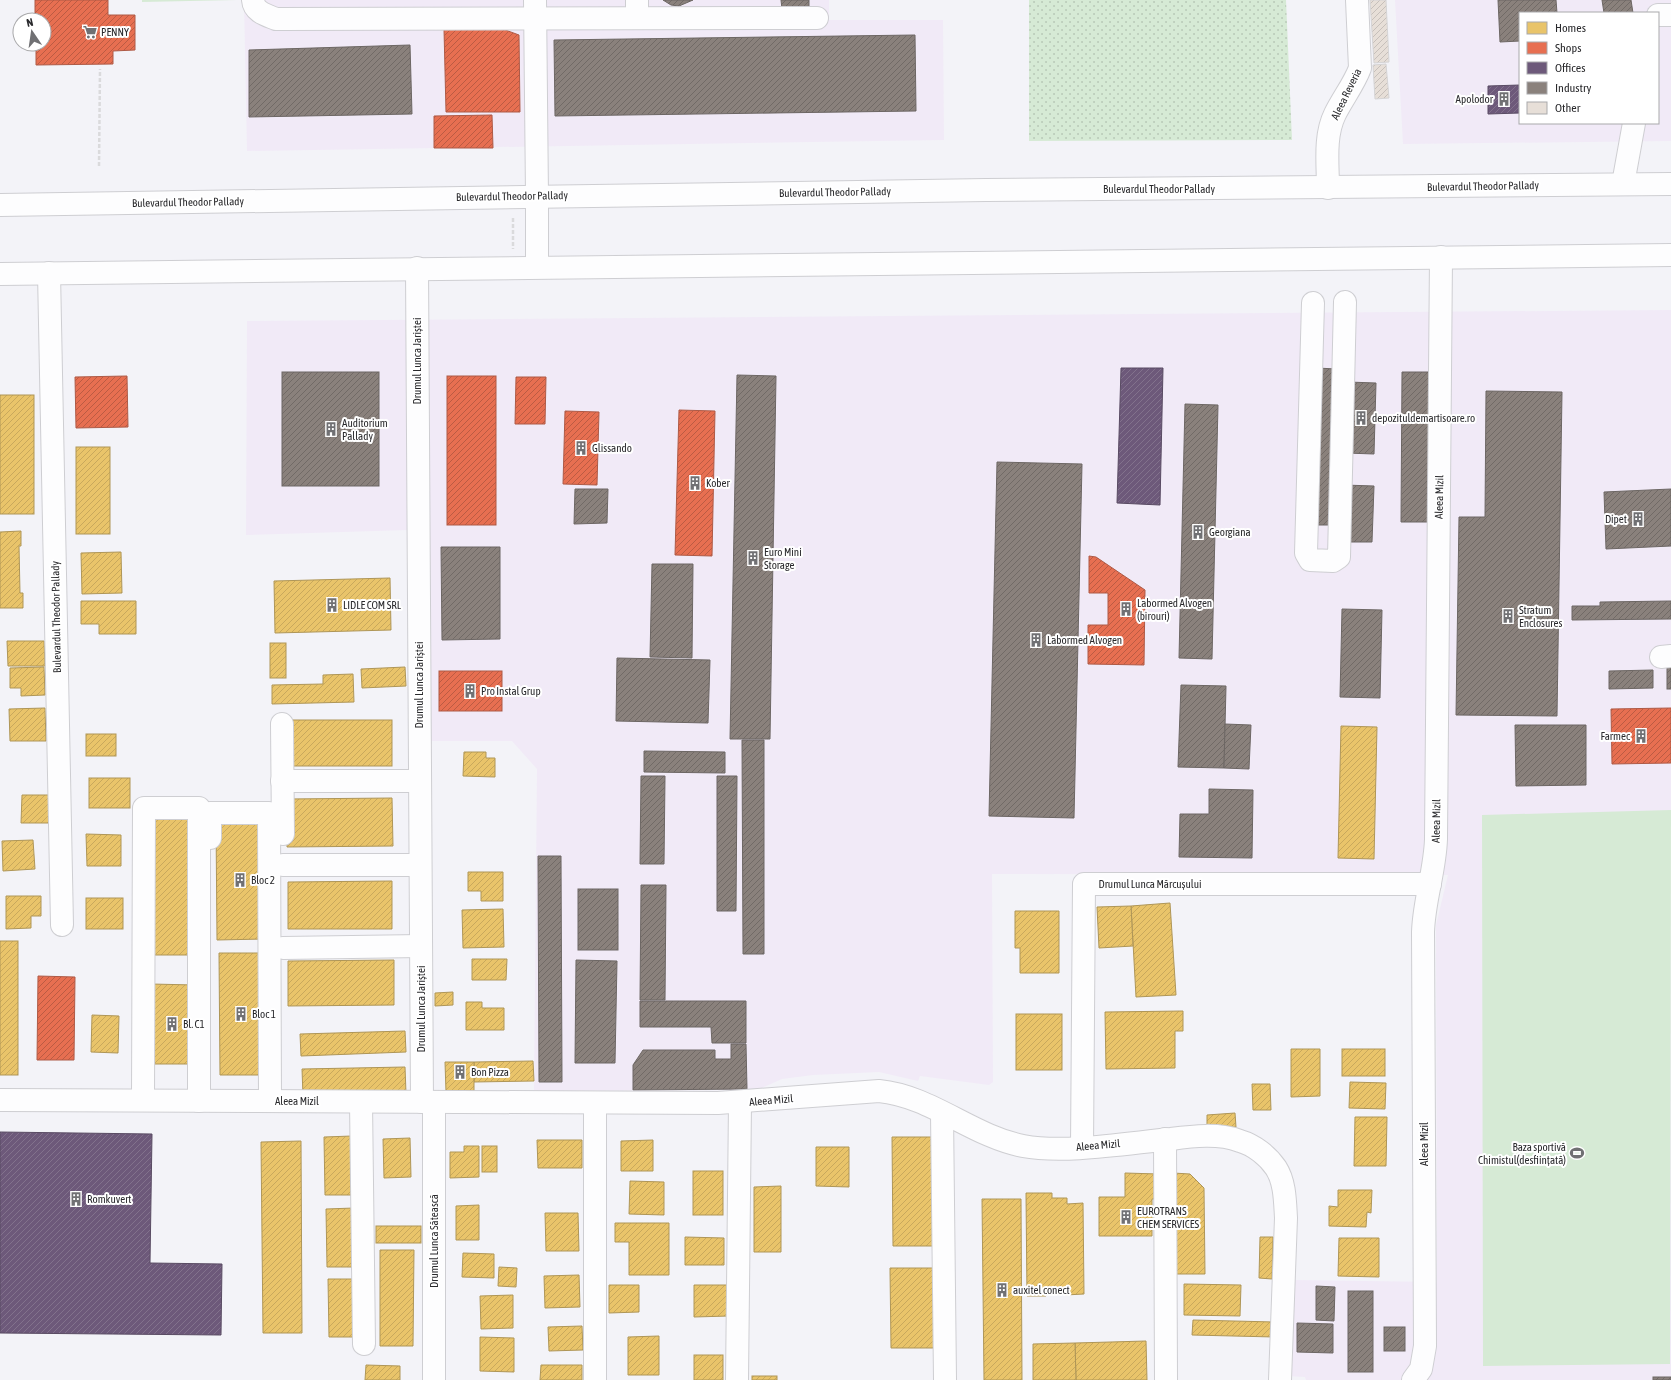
<svg xmlns="http://www.w3.org/2000/svg" width="1671" height="1380" font-family="'Asap Condensed',sans-serif">
	<style>
		.industrial { fill: #f1eaf7; fill-rule: evenodd }
		.grass { fill: url(#grass-dots) }
		.park { fill: #d6ead5 }
		.homes { fill: url(#homes-hatch); stroke: #af9657 }
		.shops { fill: url(#shops-hatch); stroke: #ae5a46 }
		.offices { fill: url(#offices-hatch); stroke: #594b63 }
		.industry { fill: url(#industry-hatch); stroke: #6d6764 }
		.building { fill: url(#building-hatch); stroke: #d5d4d5 }
		.lines { fill: none; stroke-linecap: round; stroke-linejoin: round }
		.minor-casing { stroke: #ceced2; stroke-width: 24 }
		.major-casing { stroke: #ceced2; stroke-width: 24 }
		.path { stroke: #dadadc; stroke-width: 2.5; stroke-dasharray: 4 2; stroke-linecap: butt }
		.minor { stroke: #fdfdfe; stroke-width: 22 }
		.major { stroke: #fdfdfe; stroke-width: 22 }
		.labels { text-anchor: middle; stroke-width: 4; stroke-linejoin: round; paint-order: stroke }
		.poi-label { font-size: 11px; fill: #29292c; stroke: #fff; text-anchor: start }
		.street-label { font-size: 11px; fill: #29292c; stroke: #fff }
	</style>
	<defs>
		<pattern id="grass-dots" width="8" height="8" patternUnits="userSpaceOnUse"><rect width="8" height="8" fill="#d6ead5"/><path d="M2 2h.1M6 6h.1" fill="none" stroke="#b8c9b7" stroke-width="1.8" stroke-linecap="round"/></pattern>
		<pattern id="homes-hatch" width="6" height="6" patternUnits="userSpaceOnUse"><rect width="6" height="6" fill="#e9c46a"/><path d="M-1 1l2-2M0 6l6-6M5 7l2-2" fill="none" stroke="#c8a85c"/></pattern>
		<pattern id="shops-hatch" width="6" height="6" patternUnits="userSpaceOnUse"><rect width="6" height="6" fill="#e76f51"/><path d="M-1 1l2-2M0 6l6-6M5 7l2-2" fill="none" stroke="#bb5b43"/></pattern>
		<pattern id="offices-hatch" width="6" height="6" patternUnits="userSpaceOnUse"><rect width="6" height="6" fill="#6d597a"/><path d="M-1 1l2-2M0 6l6-6M5 7l2-2" fill="none" stroke="#82728c"/></pattern>
		<pattern id="industry-hatch" width="6" height="6" patternUnits="userSpaceOnUse"><rect width="6" height="6" fill="#8a817c"/><path d="M-1 1l2-2M0 6l6-6M5 7l2-2" fill="none" stroke="#716a66"/></pattern>
		<pattern id="building-hatch" width="6" height="6" patternUnits="userSpaceOnUse"><rect width="6" height="6" fill="#e7dfd8"/><path d="M-1 1l2-2M0 6l6-6M5 7l2-2" fill="none" stroke="#c6bfba"/></pattern>
	</defs>
	<rect width="100%" height="100%" fill="#f3f3f8"/>
	<g class="industrial">
		<polygon points="244,0 829,0 829,20 943,20 944,140 247,151"/>
		<path d="M1395 0H1671V141L1403 144ZM1520 13H1658V123H1520Z"/>
		<polygon points="1671,310 1671,1380 1306,1380 1305,1377 1287,1376 1292,1280 1437,1282 1436,925 1448,875 992,874 993,1082 989,1085 920,1076 918,1081 879,1072 813,1075 782,1079 757,1090 534,1091 537,769 512,741 408,741 408,530 246,535 247,321"/>
	</g>
	<polygon class="grass" points="1029,0 1286,0 1292,140 1029,141"/>
	<g class="park">
		<polygon points="142,0 237,0 142,2"/>
		<polygon points="1671,810 1670,1364 1483,1366 1482,815"/>
	</g>
	<g class="homes">
		<rect x="0" y="395" width="34" height="119"/>
		<rect x="76" y="447" width="34" height="87"/>
		<polygon points="21,531 21,546 19,546 20,593 23,593 23,608 0,608 0,532"/>
		<polygon points="121,552 122,593 82,594 81,553"/>
		<polygon points="390,578 391,630 275,633 274,581"/>
		<polygon points="81,601 136,601 136,634 99,634 99,624 81,624"/>
		<polygon points="7,641 44,641 45,666 8,666"/>
		<rect x="270" y="643" width="16" height="35"/>
		<polygon points="44,667 45,695 21,696 21,688 10,688 10,668"/>
		<polygon points="405,667 406,686 362,688 361,669"/>
		<polygon points="353,674 354,702 272,704 272,685 323,684 323,675"/>
		<polygon points="45,708 46,741 10,741 9,709"/>
		<rect x="287" y="720" width="105" height="46"/>
		<polygon points="1341,726 1377,727 1374,859 1338,858"/>
		<rect x="86" y="734" width="30" height="22"/>
		<polygon points="464,752 486,752 486,758 495,758 495,777 463,776"/>
		<rect x="89" y="778" width="41" height="30"/>
		<polygon points="22,795 53,795 53,823 21,823"/>
		<polygon points="392,798 393,846 287,847 287,799"/>
		<rect x="153" y="815" width="40" height="140"/>
		<polygon points="263,820 264,939 217,940 216,821"/>
		<polygon points="86,834 121,835 121,866 87,866"/>
		<polygon points="33,840 35,869 3,871 2,841"/>
		<polygon points="468,872 503,872 503,901 481,901 481,891 468,891"/>
		<polygon points="392,881 392,929 288,929 288,882"/>
		<polygon points="6,896 41,896 41,916 31,916 31,928 6,929"/>
		<rect x="86" y="898" width="37" height="31"/>
		<polygon points="1170,903 1176,995 1136,997 1131,906"/>
		<polygon points="1131,906 1133,946 1099,948 1097,907"/>
		<polygon points="503,909 504,947 463,948 462,910"/>
		<polygon points="1015,911 1059,911 1059,973 1020,973 1020,948 1015,948"/>
		<rect x="0" y="941" width="18" height="134"/>
		<polygon points="219,953 263,953 264,1075 220,1075"/>
		<polygon points="472,959 507,959 506,980 472,980"/>
		<polygon points="394,960 394,1005 288,1006 288,961"/>
		<polygon points="151,984 195,985 194,1064 150,1064"/>
		<polygon points="453,992 453,1005 435,1006 435,993"/>
		<polygon points="466,1002 482,1002 482,1008 504,1008 504,1030 466,1030"/>
		<polygon points="1183,1011 1183,1031 1175,1031 1175,1068 1106,1069 1105,1012"/>
		<rect x="1016" y="1014" width="46" height="56"/>
		<polygon points="92,1015 119,1016 118,1053 91,1052"/>
		<polygon points="405,1031 406,1052 301,1056 300,1034"/>
		<polygon points="1291,1049 1320,1049 1320,1096 1291,1097"/>
		<rect x="1342" y="1049" width="43" height="27"/>
		<polygon points="533,1061 534,1081 474,1082 474,1062"/>
		<polygon points="445,1062 474,1062 474,1091 446,1092"/>
		<polygon points="405,1067 406,1093 303,1096 302,1069"/>
		<polygon points="1350,1082 1386,1083 1385,1109 1349,1108"/>
		<polygon points="1252,1084 1270,1084 1271,1110 1253,1110"/>
		<polygon points="1235,1113 1236,1127 1207,1129 1207,1115"/>
		<polygon points="1355,1117 1387,1117 1386,1166 1354,1166"/>
		<polygon points="352,1136 353,1195 325,1195 324,1137"/>
		<polygon points="892,1137 932,1137 933,1246 893,1246"/>
		<polygon points="410,1138 411,1177 384,1178 383,1139"/>
		<polygon points="537,1140 582,1140 582,1168 538,1168"/>
		<polygon points="653,1140 653,1171 621,1171 621,1141"/>
		<polygon points="301,1141 302,1333 263,1333 261,1142"/>
		<polygon points="464,1146 479,1146 479,1177 450,1178 450,1152 464,1152"/>
		<rect x="482" y="1146" width="15" height="26"/>
		<polygon points="816,1147 849,1147 849,1187 816,1186"/>
		<rect x="693" y="1171" width="30" height="44"/>
		<polygon points="1125,1173 1158,1174 1158,1199 1152,1199 1152,1236 1099,1236 1099,1197 1125,1197"/>
		<polygon points="1173,1173 1190,1174 1204,1188 1205,1274 1174,1274"/>
		<polygon points="630,1181 664,1182 664,1215 629,1214"/>
		<polygon points="781,1186 781,1252 754,1252 754,1187"/>
		<polygon points="1338,1190 1372,1190 1371,1213 1367,1212 1366,1227 1329,1226 1329,1206 1338,1207"/>
		<polygon points="1026,1193 1052,1193 1052,1198 1067,1198 1067,1204 1083,1203 1084,1294 1065,1295 1065,1289 1046,1290 1046,1296 1027,1296"/>
		<polygon points="982,1199 1021,1199 1022,1380 984,1380"/>
		<polygon points="479,1205 479,1240 456,1240 456,1206"/>
		<polygon points="354,1208 355,1267 327,1267 326,1209"/>
		<polygon points="545,1213 578,1213 579,1251 546,1251"/>
		<polygon points="615,1223 669,1223 669,1275 629,1275 629,1242 615,1242"/>
		<rect x="376" y="1226" width="45" height="17"/>
		<polygon points="685,1237 724,1238 724,1265 685,1265"/>
		<polygon points="1260,1237 1273,1237 1272,1279 1259,1278"/>
		<polygon points="1339,1238 1379,1238 1379,1277 1338,1276"/>
		<polygon points="380,1250 414,1250 413,1346 380,1346"/>
		<polygon points="463,1253 494,1254 494,1278 462,1277"/>
		<polygon points="499,1267 517,1268 516,1287 498,1286"/>
		<polygon points="890,1268 937,1268 937,1348 891,1348"/>
		<polygon points="579,1275 580,1307 545,1308 544,1276"/>
		<polygon points="328,1279 356,1279 358,1337 329,1337"/>
		<polygon points="1184,1284 1241,1285 1240,1316 1184,1315"/>
		<polygon points="609,1285 639,1285 639,1312 609,1313"/>
		<polygon points="694,1285 728,1285 729,1316 694,1317"/>
		<polygon points="513,1295 513,1328 481,1329 480,1296"/>
		<polygon points="1193,1320 1274,1322 1274,1337 1192,1335"/>
		<polygon points="582,1326 583,1350 549,1351 548,1327"/>
		<polygon points="659,1336 659,1375 628,1375 628,1337"/>
		<polygon points="480,1337 514,1338 514,1372 480,1371"/>
		<polygon points="1146,1341 1147,1380 1076,1380 1075,1343"/>
		<polygon points="1075,1343 1076,1380 1033,1380 1033,1344"/>
		<rect x="694" y="1355" width="29" height="25"/>
		<polygon points="366,1365 400,1366 400,1380 365,1380"/>
		<polygon points="541,1365 582,1365 582,1380 540,1380"/>
		<rect x="752" y="1376" width="25" height="4"/>
	</g>
	<g class="shops">
		<polygon points="35,0 108,0 108,15 135,15 135,50 113,51 113,64 36,65 36,44 44,44 44,20 35,20"/>
		<polygon points="500,28 519,35 520,112 446,112 444,29"/>
		<polygon points="492,115 493,148 434,148 434,116"/>
		<polygon points="127,376 128,427 76,428 75,377"/>
		<rect x="447" y="376" width="49" height="149"/>
		<polygon points="516,377 546,377 545,424 515,424"/>
		<polygon points="679,410 715,411 712,556 675,555"/>
		<polygon points="565,411 599,412 597,485 563,484"/>
		<polygon points="1089,556 1096,557 1145,590 1144,665 1088,664 1088,625 1108,625 1108,593 1089,593"/>
		<rect x="439" y="671" width="63" height="40"/>
		<polygon points="1671,708 1671,763 1612,764 1611,709"/>
		<polygon points="38,976 75,977 74,1060 37,1060"/>
	</g>
	<g class="offices">
		<polygon points="1520,85 1520,113 1488,114 1488,86"/>
		<polygon points="1121,368 1163,368 1160,505 1117,503"/>
		<polygon points="0,1132 152,1134 150,1263 222,1264 221,1335 0,1333"/>
	</g>
	<g class="industry">
		<polygon points="663,0 693,0 679,6 671,5"/>
		<polygon points="781,0 809,0 809,9 782,9"/>
		<polygon points="1498,0 1556,0 1557,13 1520,13 1520,41 1500,42"/>
		<polygon points="1602,0 1631,0 1633,13 1604,13"/>
		<polygon points="915,35 916,111 555,116 554,40"/>
		<polygon points="410,45 412,114 249,117 249,50"/>
		<polygon points="1317,368 1336,369 1333,525 1313,525"/>
		<rect x="282" y="372" width="97" height="114"/>
		<polygon points="1402,372 1430,372 1428,522 1401,522"/>
		<polygon points="737,375 776,376 770,739 730,739"/>
		<polygon points="1348,382 1376,383 1374,454 1346,453"/>
		<polygon points="1486,391 1562,392 1557,716 1456,715 1459,517 1485,517"/>
		<polygon points="1185,404 1218,405 1212,659 1179,658"/>
		<polygon points="997,462 1082,464 1074,818 989,816"/>
		<polygon points="1344,485 1374,486 1372,542 1343,542"/>
		<polygon points="575,489 608,489 607,523 574,524"/>
		<polygon points="1671,489 1671,546 1606,549 1604,492"/>
		<polygon points="441,547 500,547 500,639 442,640"/>
		<polygon points="652,564 693,564 692,658 650,657"/>
		<polygon points="1671,601 1671,619 1572,620 1572,606 1600,606 1600,602"/>
		<polygon points="1342,609 1382,610 1380,698 1340,697"/>
		<polygon points="617,658 710,660 708,723 616,721"/>
		<rect x="1667" y="667" width="4" height="22"/>
		<polygon points="1653,670 1653,688 1609,689 1609,671"/>
		<polygon points="1181,685 1226,686 1224,768 1178,767"/>
		<polygon points="1225,724 1251,725 1249,769 1224,768"/>
		<polygon points="1515,725 1586,725 1586,785 1516,786"/>
		<polygon points="742,740 764,740 764,954 743,954"/>
		<polygon points="644,751 725,752 725,773 644,772"/>
		<polygon points="641,776 665,776 664,864 640,864"/>
		<polygon points="717,776 737,776 736,911 717,911"/>
		<polygon points="1209,789 1253,790 1252,858 1179,857 1180,814 1209,814"/>
		<polygon points="538,856 561,856 562,1082 539,1082"/>
		<polygon points="641,885 666,885 665,1000 640,1000"/>
		<rect x="578" y="889" width="40" height="61"/>
		<polygon points="576,960 617,961 615,1063 575,1063"/>
		<polygon points="640,1001 746,1001 746,1043 712,1043 711,1027 640,1027"/>
		<polygon points="731,1044 746,1044 747,1089 633,1090 633,1065 643,1050 715,1050 715,1059 731,1059"/>
		<polygon points="1316,1286 1335,1287 1334,1321 1316,1320"/>
		<rect x="1348" y="1291" width="25" height="81"/>
		<polygon points="1297,1323 1333,1324 1333,1353 1297,1352"/>
		<rect x="1384" y="1327" width="21" height="24"/>
		<rect x="1653" y="1377" width="18" height="3"/>
	</g>
	<g class="building">
		<polygon points="1370,0 1386,0 1389,62 1374,63"/>
		<polygon points="1386,64 1389,98 1375,99 1373,65"/>
	</g>
	<g class="lines">
		<defs>
			<g id="minor">
				<path d="M253 0C254 12 266 15 276 19L817 18"/>
				<polyline points="535,0 537,196"/>
				<polyline points="637,0 637,18"/>
				<polyline points="1658,15 1671,15"/>
				<polyline points="1623,184 1634,123"/>
				<path d="M1328 188C1328 165 1324 136 1335 114 1343 98 1354 84 1360 68L1357 0"/>
				<polyline points="417,268 422,1102"/>
				<polyline points="49,273 62,925"/>
				<polyline points="1313,303 1306,553 1310,560 1333,561 1339,557 1345,302"/>
				<polyline points="1661,657 1671,656"/>
				<polyline points="282,724 283,834"/>
				<polyline points="282,781 419,781"/>
				<polyline points="210,838 210,813 269,813 270,1101"/>
				<polyline points="283,865 420,865"/>
				<polyline points="283,948 421,946"/>
				<path d="M0 1100 718 1103 879 1091C931 1096 972 1136 1023 1146 1065 1154 1128 1143 1171 1139 1193 1136 1219 1133 1240 1141 1254 1145 1268 1156 1276 1168 1285 1182 1285 1201 1286 1218L1280 1380"/>
				<polyline points="143,1100 144,808 199,808 199,1101"/>
				<polyline points="361,1102 364,1344"/>
				<polyline points="434,1102 434,1380"/>
				<polyline points="595,1103 595,1380"/>
				<polyline points="942,1113 945,1380"/>
				<polyline points="1165,1139 1166,1380"/>
				<polyline points="1082,1147 1084,884 1430,884"/>
				<polyline points="737,1380 740,1103"/>
				<path d="M1413 1380 1421 1369 1425 1346 1423 932C1424 900 1435 871 1436 839L1441 257"/>
			</g>
			<g id="major">
				<polyline points="0,205 986,190 1671,184"/>
				<polyline points="537,267 537,196"/>
				<polyline points="0,274 1671,255"/>
			</g>
		</defs>
		<use href="#minor" class="minor-casing"/>
		<use href="#major" class="major-casing"/>
		<g class="path">
			<polyline points="99,166 100,69"/>
			<polyline points="513,218 513,249"/>
		</g>
		<use href="#minor" class="minor"/>
		<use href="#major" class="major"/>
	</g>
	<defs>
		<symbol id="supermarket-bare" viewBox="-9 -9 18 18"><path d="M-6-5.5h2.5l.6 2H6L4.5 2H-2.5L-4.4-4H-6ZM-1.5 3.2a1.3 1.3 0 1 0 .1 0ZM3 3.2a1.3 1.3 0 1 0 .1 0Z" fill="#707073" stroke="#fff" stroke-width="2.5" paint-order="stroke"/></symbol>
		<symbol id="building-bare" viewBox="-9 -9 18 18"><path d="M-4-6H4V6H1V3H-1V6H-4ZM-2.5-4.3h1.7v1.8h-1.7ZM.8-4.3h1.7v1.8H.8ZM-2.5-1h1.7V.8h-1.7ZM.8-1h1.7V.8H.8Z" fill="#707073" stroke="#fff" stroke-width="2.5" paint-order="stroke"/></symbol>
		<symbol id="stadium-bare" viewBox="-9 -9 18 18"><path d="M0-5a6.5 5 0 1 0 0 10a6.5 5 0 1 0 0-10ZM-3.5-1.8h7v3.6h-7Z" fill="#707073" stroke="#fff" stroke-width="2.5" paint-order="stroke"/></symbol>
	</defs>
	<g fill-rule="evenodd">
		<use href="#supermarket-bare" x="80" y="22" width="20" height="20"/>
		<use href="#building-bare" x="1494" y="89" width="20" height="20"/>
		<use href="#building-bare" x="1351" y="408" width="20" height="20"/>
		<use href="#building-bare" x="321" y="419" width="20" height="20"/>
		<use href="#building-bare" x="571" y="438" width="20" height="20"/>
		<use href="#building-bare" x="685" y="473" width="20" height="20"/>
		<use href="#building-bare" x="1628" y="509" width="20" height="20"/>
		<use href="#building-bare" x="1188" y="522" width="20" height="20"/>
		<use href="#building-bare" x="743" y="548" width="20" height="20"/>
		<use href="#building-bare" x="322" y="595" width="20" height="20"/>
		<use href="#building-bare" x="1116" y="599" width="20" height="20"/>
		<use href="#building-bare" x="1498" y="606" width="20" height="20"/>
		<use href="#building-bare" x="1026" y="630" width="20" height="20"/>
		<use href="#building-bare" x="460" y="681" width="20" height="20"/>
		<use href="#building-bare" x="1631" y="726" width="20" height="20"/>
		<use href="#building-bare" x="230" y="870" width="20" height="20"/>
		<use href="#building-bare" x="231" y="1004" width="20" height="20"/>
		<use href="#building-bare" x="162" y="1014" width="20" height="20"/>
		<use href="#building-bare" x="450" y="1062" width="20" height="20"/>
		<use href="#stadium-bare" x="1567" y="1143" width="20" height="20"/>
		<use href="#building-bare" x="66" y="1189" width="20" height="20"/>
		<use href="#building-bare" x="1116" y="1207" width="20" height="20"/>
		<use href="#building-bare" x="992" y="1280" width="20" height="20"/>
	</g>
	<g class="labels">
		<g class="poi-label">
			<text x="101" y="36">PENNY</text>
			<text x="1493" y="103" text-anchor="end">Apolodor</text>
			<text x="1372" y="422">depozituldemartisoare.ro</text>
			<text x="342" y="427">Auditorium<tspan x="342" dy="13">Pallady</tspan></text>
			<text x="592" y="452">Glissando</text>
			<text x="706" y="487">Kober</text>
			<text x="1627" y="523" text-anchor="end">Dipet</text>
			<text x="1209" y="536">Georgiana</text>
			<text x="764" y="556">Euro Mini<tspan x="764" dy="13">Storage</tspan></text>
			<text x="1137" y="607">Labormed Alvogen<tspan x="1137" dy="13">(birouri)</tspan></text>
			<text x="343" y="609">LIDLE COM SRL</text>
			<text x="1519" y="614">Stratum<tspan x="1519" dy="13">Enclosures</tspan></text>
			<text x="1047" y="644">Labormed Alvogen</text>
			<text x="481" y="695">Pro Instal Grup</text>
			<text x="1630" y="740" text-anchor="end">Farmec</text>
			<text x="251" y="884">Bloc 2</text>
			<text x="252" y="1018">Bloc 1</text>
			<text x="183" y="1028">Bl. C1</text>
			<text x="471" y="1076">Bon Pizza</text>
			<text x="1566" y="1151" text-anchor="end">Baza sportivă<tspan x="1566" dy="13">Chimistul(desființată)</tspan></text>
			<text x="87" y="1203">Romkuvert</text>
			<text x="1137" y="1215">EUROTRANS<tspan x="1137" dy="13">CHEM SERVICES</tspan></text>
			<text x="1013" y="1294">auxitel conect</text>
		</g>
		<g class="street-label">
			<text transform="translate(1346 94) rotate(-64)" y="4">Aleea Reveria</text>
			<text transform="translate(1483 186) rotate(-1)" y="4">Bulevardul Theodor Pallady</text>
			<text x="1159" y="193">Bulevardul Theodor Pallady</text>
			<text transform="translate(835 192) rotate(-1)" y="4">Bulevardul Theodor Pallady</text>
			<text transform="translate(512 196) rotate(-1)" y="4">Bulevardul Theodor Pallady</text>
			<text transform="translate(188 202) rotate(-1)" y="4">Bulevardul Theodor Pallady</text>
			<text transform="translate(417 361) rotate(-90)" y="4">Drumul Lunca Jariștei</text>
			<text transform="translate(1439 497) rotate(-89)" y="4">Aleea Mizil</text>
			<text transform="translate(56 617) rotate(-91)" y="4">Bulevardul Theodor Pallady</text>
			<text transform="translate(419 685) rotate(-90)" y="4">Drumul Lunca Jariștei</text>
			<text transform="translate(1436 821) rotate(-89)" y="4">Aleea Mizil</text>
			<text x="1150" y="888">Drumul Lunca Mărcușului</text>
			<text transform="translate(421 1009) rotate(-90)" y="4">Drumul Lunca Jariștei</text>
			<text transform="translate(771 1100) rotate(-5)" y="4">Aleea Mizil</text>
			<text x="297" y="1105">Aleea Mizil</text>
			<text transform="translate(1424 1144) rotate(-90)" y="4">Aleea Mizil</text>
			<text transform="translate(1098 1145) rotate(-5)" y="4">Aleea Mizil</text>
			<text transform="translate(434 1241) rotate(-90)" y="4">Drumul Lunca Sătească</text>
		</g>
	</g>
	<rect x="1519" y="12" width="140" height="112" fill="#ffffff" stroke="#a9a9ab"/>
	<rect x="1527" y="22" width="20" height="12" fill="#e9c46a" stroke="#a9a9ab"/>
	<text x="1555" y="32" font-size="12" fill="#29292c">Homes</text>
	<rect x="1527" y="42" width="20" height="12" fill="#e76f51" stroke="#a9a9ab"/>
	<text x="1555" y="52" font-size="12" fill="#29292c">Shops</text>
	<rect x="1527" y="62" width="20" height="12" fill="#6d597a" stroke="#a9a9ab"/>
	<text x="1555" y="72" font-size="12" fill="#29292c">Offices</text>
	<rect x="1527" y="82" width="20" height="12" fill="#8a817c" stroke="#a9a9ab"/>
	<text x="1555" y="92" font-size="12" fill="#29292c">Industry</text>
	<rect x="1527" y="102" width="20" height="12" fill="#e7dfd8" stroke="#a9a9ab"/>
	<text x="1555" y="112" font-size="12" fill="#29292c">Other</text>
	<g transform="translate(32 32) rotate(347)"><circle r="19" fill="#ffffff" stroke="#a9a9ab"/>
	<path d="M0-3L7 15L0 10L-7 15Z" fill="#707073"/>
	<text y="-6" font-size="11" font-weight="bold" text-anchor="middle" fill="#29292c">N</text>
	</g>
</svg>
